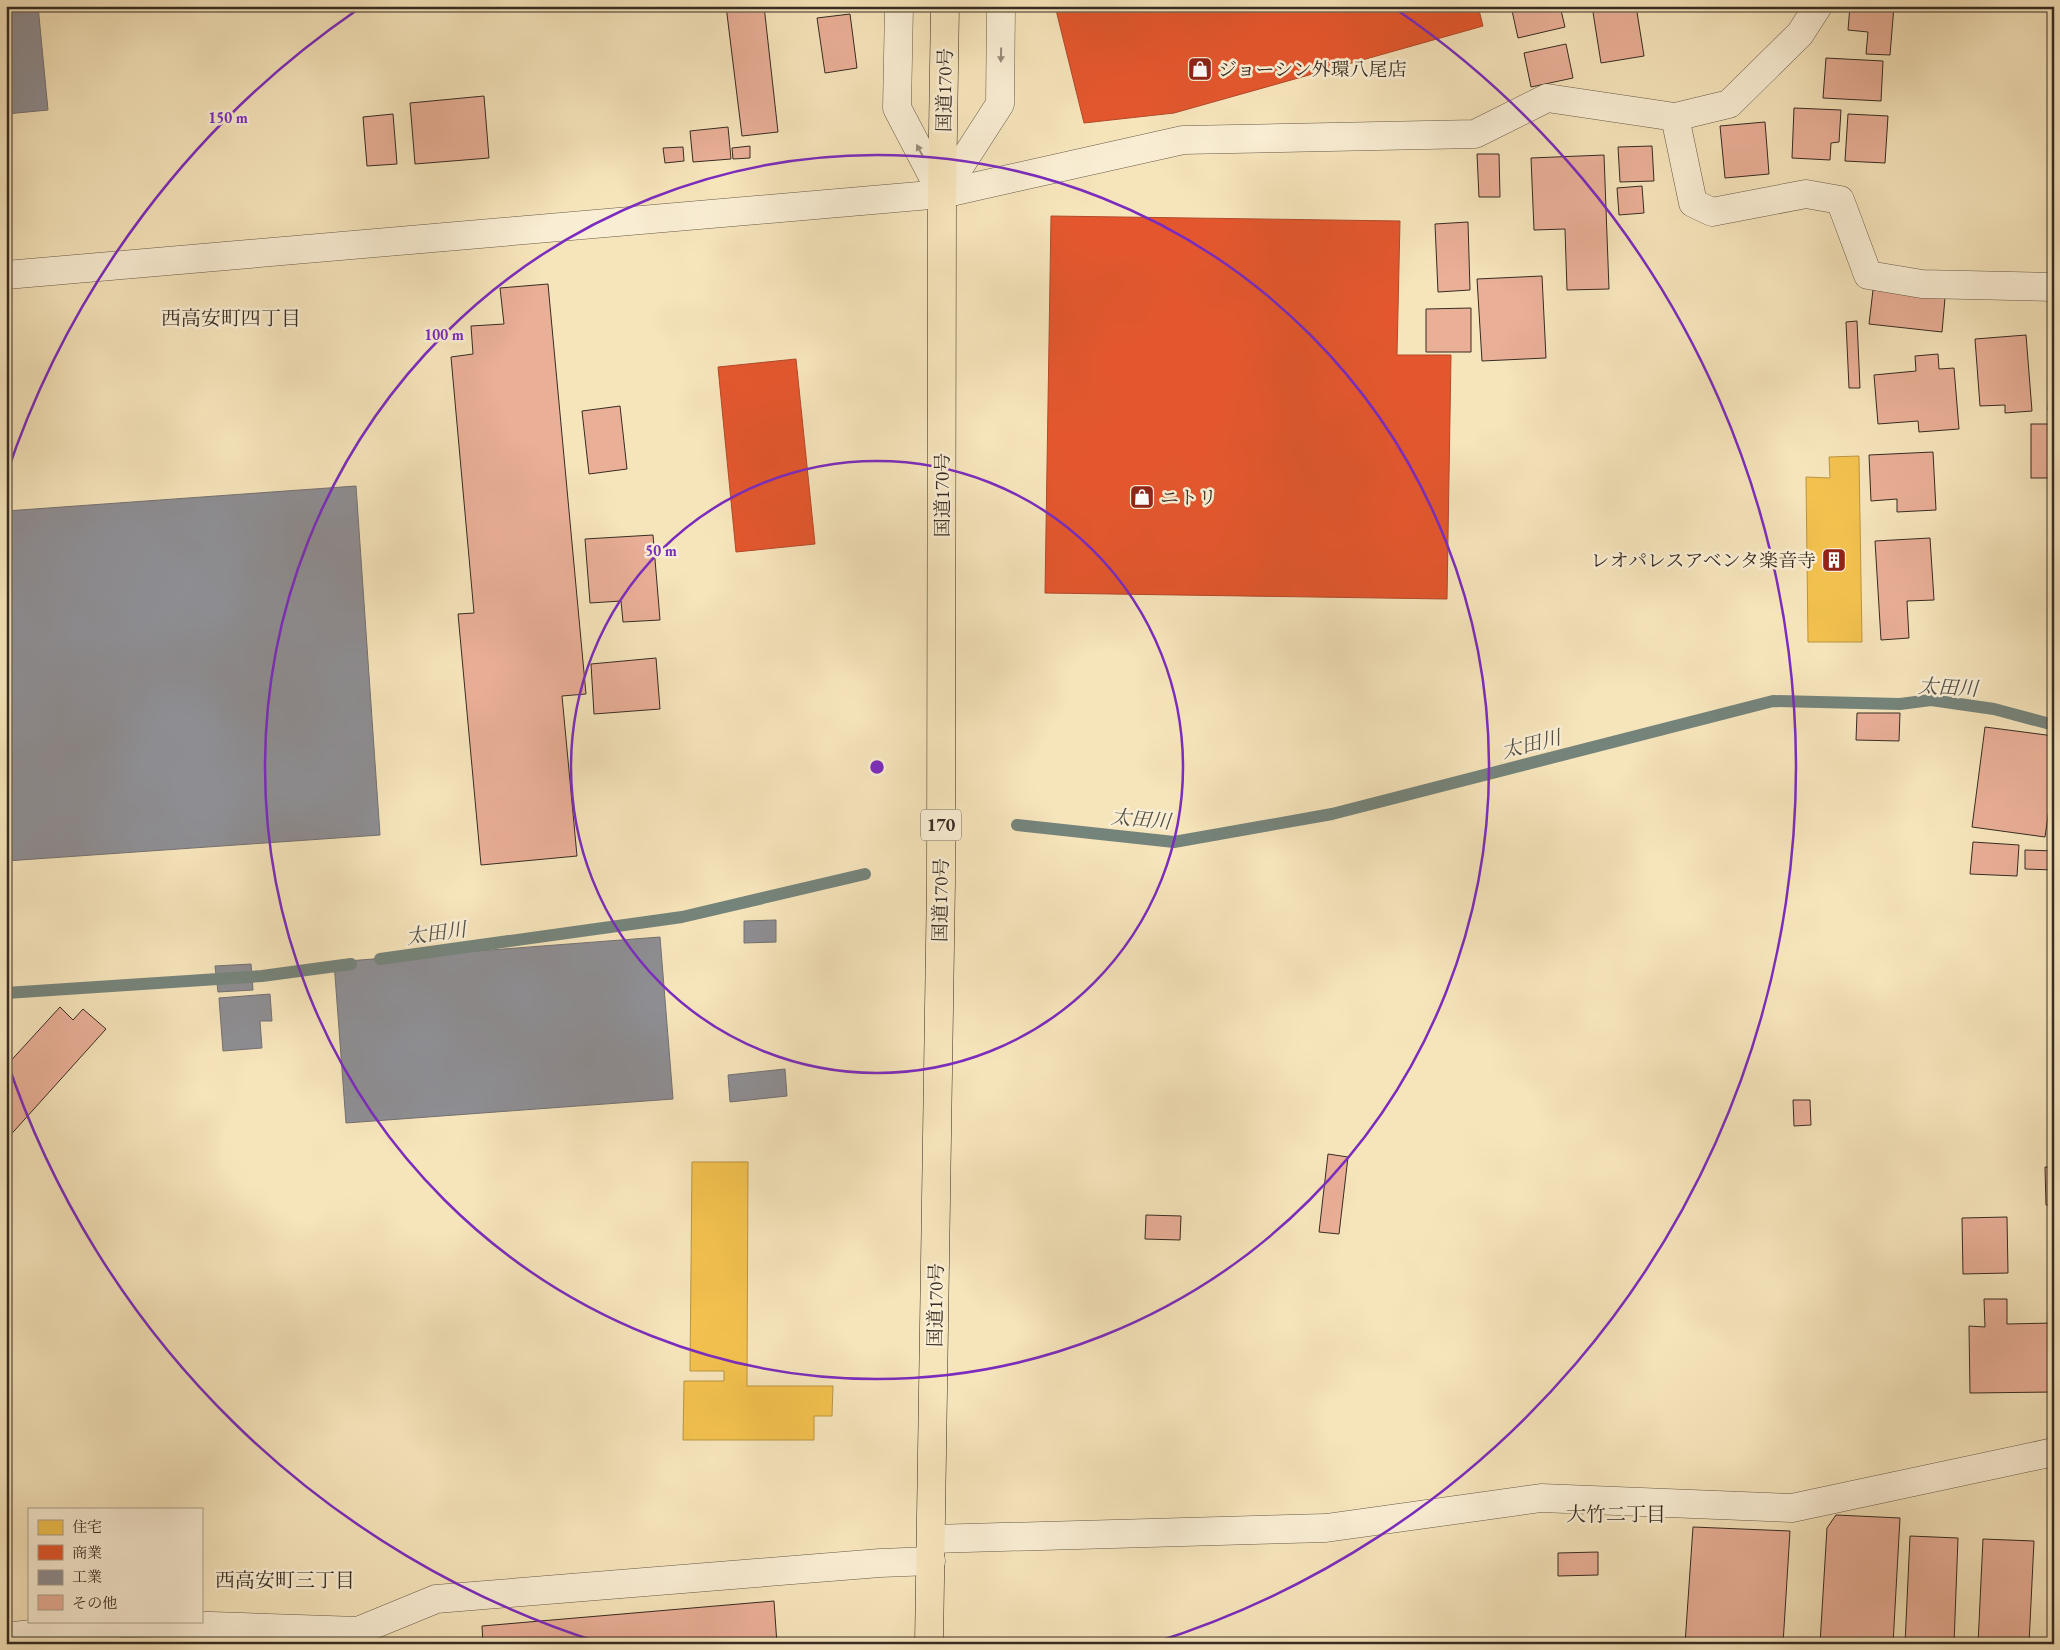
<svg xmlns="http://www.w3.org/2000/svg" width="2060" height="1650" font-family="'EB Garamond','Noto Serif JP',serif">
	<style>
		.homes { fill: #f2c14e; stroke: #ba9441 }
		.shops { fill: #e4572e; stroke: #b04a2a }
		.industry { fill: #8d8d92; stroke: #737070 }
		.lines { fill: none; stroke-linecap: round; stroke-linejoin: round }
		.stream { stroke: #75847b; stroke-width: 12 }
		.building { fill: #e9af97; stroke: #372c22 }
		.minor-casing { stroke: #675a48; stroke-width: 29 }
		.highway-casing { stroke: #372c22; stroke-width: 29 }
		.minor { stroke: #f9edd3; stroke-width: 28 }
		.highway { stroke: #f6e4bb; stroke-width: 28 }
		.oneway { fill: #988c7a }
		.ring { fill: none; stroke: #7b2cbf; stroke-width: 2.5 }
		.labels { text-anchor: middle; stroke-width: 5; stroke-linejoin: round; paint-order: stroke }
		.shield { fill: #f9edd3; stroke: #716657; stroke-width: 1 }
		.shield-label { font-size: 18px; font-weight: bold; fill: #372c22 }
		.poi-label { font-size: 19px; fill: #372c22; stroke: #f9edd3; text-anchor: start }
		.street-label { font-size: 19px; fill: #372c22; stroke: #f9edd3 }
		.neighbourhood-label { font-size: 20px; fill: #372c22; stroke: #f9edd3 }
		.water-label { font-size: 20px; font-style: italic; fill: #515047; stroke: #f9edd3 }
		.centre { fill: #7b2cbf; stroke: #f9edd3; stroke-width: 2.5 }
		.ring-label { font-size: 15px; text-anchor: middle; font-weight: bold; fill: #7b2cbf; stroke: #f9edd3; stroke-width: 5; stroke-linejoin: round; paint-order: stroke }
	</style>
	<rect width="100%" height="100%" fill="#f6e4bb"/>
	<filter id="stains"><feTurbulence type="fractalNoise" baseFrequency=".004" numOctaves="4"/><feColorMatrix values="0 0 0 0 .2 0 0 0 0 .09 0 0 0 0 .02 0 0 0 .5 -.17"/></filter>
	<radialGradient id="worn" r=".72"><stop offset=".6" stop-color="#630" stop-opacity="0"/><stop offset="1" stop-color="#630" stop-opacity=".3"/></radialGradient>
	<g class="homes">
		<polygon points="1859,456 1862,642 1808,642 1806,477 1830,478 1829,457"/>
		<polygon points="692,1162 748,1162 747,1386 833,1386 832,1416 814,1416 814,1440 683,1440 684,1381 724,1381 724,1371 690,1371"/>
	</g>
	<g class="shops">
		<polygon points="1055,6 1478,6 1483,26 1174,113 1084,123"/>
		<polygon points="1051,216 1400,221 1397,355 1451,355 1447,599 1045,593"/>
		<polygon points="796,359 815,544 736,552 718,367"/>
	</g>
	<g class="industry">
		<polygon points="6,6 38,6 48,110 6,114"/>
		<polygon points="356,486 380,835 6,861 6,511"/>
		<polygon points="776,920 776,942 744,943 744,921"/>
		<polygon points="660,937 673,1099 346,1123 334,962"/>
		<polygon points="251,964 253,990 218,992 215,966"/>
		<polygon points="270,994 272,1021 260,1021 262,1048 223,1051 219,998"/>
		<polygon points="785,1069 787,1096 730,1102 728,1075"/>
	</g>
	<g class="lines">
		<g class="stream">
			<polyline points="1017,825 1174,842 1332,814 1773,701 1900,704 1931,700 1994,709 2054,725"/>
			<polyline points="380,959 682,917 865,874"/>
			<polyline points="6,993 262,976 351,964"/>
		</g>
	</g>
	<g class="building">
		<polygon points="726,6 764,6 778,132 742,136"/>
		<polygon points="1511,6 1560,6 1565,27 1518,38"/>
		<polygon points="1592,6 1636,6 1644,56 1601,63"/>
		<polygon points="1850,6 1894,6 1890,55 1866,54 1868,32 1848,30"/>
		<polygon points="850,14 857,68 825,73 817,18"/>
		<polygon points="1566,44 1573,78 1531,87 1524,53"/>
		<polygon points="1826,58 1883,61 1881,101 1823,98"/>
		<polygon points="484,96 489,158 415,164 410,103"/>
		<polygon points="1794,108 1841,110 1839,142 1831,143 1830,160 1792,158"/>
		<polygon points="393,114 397,164 367,166 363,117"/>
		<polygon points="1848,114 1888,116 1885,163 1845,161"/>
		<polygon points="1765,122 1769,174 1725,178 1720,126"/>
		<polygon points="728,127 731,159 693,162 690,131"/>
		<polygon points="750,146 750,158 733,159 732,148"/>
		<polygon points="1652,146 1654,181 1620,182 1618,147"/>
		<polygon points="683,147 684,161 665,163 663,148"/>
		<polygon points="1477,154 1499,154 1500,197 1479,197"/>
		<polygon points="1604,155 1609,289 1567,290 1565,229 1534,230 1531,158"/>
		<polygon points="1642,186 1644,213 1619,215 1617,188"/>
		<polygon points="1468,222 1470,290 1438,292 1435,224"/>
		<polygon points="1542,276 1546,358 1482,361 1477,279"/>
		<polygon points="548,284 586,694 562,696 577,856 481,865 458,614 474,613 451,357 473,354 471,326 504,324 500,288"/>
		<polygon points="1873,290 1945,298 1942,332 1869,324"/>
		<polygon points="1471,308 1471,352 1426,352 1426,309"/>
		<polygon points="1857,321 1860,388 1849,388 1846,322"/>
		<polygon points="2026,335 2032,411 2005,413 2005,405 1980,406 1975,339"/>
		<polygon points="1938,354 1939,369 1954,368 1959,429 1919,432 1918,421 1878,424 1874,375 1916,371 1915,356"/>
		<polygon points="2049,390 2054,390 2054,410 2048,410"/>
		<polygon points="620,406 627,469 589,474 582,411"/>
		<rect x="2031" y="424" width="23" height="54"/>
		<polygon points="1933,452 1936,510 1897,512 1897,499 1871,501 1869,455"/>
		<polygon points="653,535 660,620 623,622 621,601 590,603 585,539"/>
		<polygon points="1930,538 1934,600 1907,601 1909,638 1881,640 1875,541"/>
		<polygon points="656,658 660,709 594,714 591,664"/>
		<polygon points="1857,713 1900,713 1899,741 1856,740"/>
		<polygon points="1985,727 2054,736 2054,773 2045,837 1972,827"/>
		<polygon points="1973,842 2019,845 2017,876 1970,874"/>
		<polygon points="2025,850 2054,851 2054,870 2025,869"/>
		<polygon points="60,1007 73,1020 83,1009 106,1029 6,1140 6,1066"/>
		<polygon points="1793,1100 1810,1100 1811,1125 1794,1126"/>
		<polygon points="1328,1154 1348,1157 1339,1234 1319,1232"/>
		<polygon points="2045,1167 2054,1167 2054,1205 2046,1205"/>
		<polygon points="1146,1215 1181,1216 1180,1240 1145,1239"/>
		<polygon points="2007,1217 2008,1273 1963,1274 1962,1218"/>
		<polygon points="1984,1299 2007,1299 2007,1324 2054,1323 2054,1392 1970,1393 1969,1326 1985,1327"/>
		<polygon points="1836,1515 1900,1518 1893,1644 1820,1644 1827,1528"/>
		<polygon points="1693,1527 1790,1531 1783,1644 1685,1644"/>
		<polygon points="1910,1536 1958,1538 1954,1644 1905,1644"/>
		<polygon points="1983,1539 2034,1541 2029,1644 1978,1644"/>
		<polygon points="1598,1552 1598,1575 1558,1576 1558,1553"/>
		<polygon points="774,1601 777,1644 483,1644 482,1626"/>
	</g>
	<g class="lines">
		<defs>
			<g id="minor">
				<polyline points="899,6 897,108 942,194"/>
				<polyline points="1675,117 1693,203 1712,212 1806,194 1840,200 1868,275 1922,284 2054,287"/>
				<polyline points="942,194 1000,104 1001,6"/>
				<polyline points="6,275 942,194 1183,140 1475,134 1547,98 1675,117 1729,104 1800,34 1818,6"/>
				<polyline points="932,1539 1326,1528 1541,1498 1792,1508 2054,1452"/>
				<polyline points="6,1637 124,1623 358,1631 436,1599 880,1563 931,1561"/>
			</g>
			<polyline id="highway" points="929,1644 941,882 942,194 945,6"/>
		</defs>
		<use href="#minor" class="minor-casing"/>
		<use href="#highway" class="highway-casing"/>
		<use href="#minor" class="minor"/>
		<use href="#highway" class="highway"/>
	</g>
	<defs><path id="oneway-solid" d="M-6-.8H1V-3.2L6.5 0L1 3.2V.8H-6Z" transform="scale(1.25)"/></defs>
	<g class="oneway">
		<use href="#oneway-solid" transform="translate(1001 55) rotate(91)"/>
		<use href="#oneway-solid" transform="translate(920 151) rotate(-118)"/>
	</g>
	<g class="ring">
		<circle cx="877" cy="767" r="306"/>
		<circle cx="877" cy="767" r="612"/>
		<path d="M601 1643A918 918 0 0 1 6 1058M6 476A918 918 0 0 1 357 10M1397 10A918 918 0 0 1 1153 1643"/>
	</g>
	<defs>
		<symbol id="shop-square" viewBox="-11 -11 22 22"><rect x="-9" y="-9" width="18" height="18" rx="4" fill="#8f2418" stroke="#f9edd3"/><path d="M-5-2.5h2.3a2.7 3.5 0 0 1 5.4 0H5L5.5 6h-11ZM-1.5-2.5h3a1.5 2.3 0 0 0-3 0Z" fill="#fff"/></symbol>
		<symbol id="building-square" viewBox="-11 -11 22 22"><rect x="-9" y="-9" width="18" height="18" rx="4" fill="#8f2418" stroke="#f9edd3"/><path d="M-4-6H4V6H1V3H-1V6H-4ZM-2.5-4.3h1.7v1.8h-1.7ZM.8-4.3h1.7v1.8H.8ZM-2.5-1h1.7V.8h-1.7ZM.8-1h1.7V.8H.8Z" fill="#fff"/></symbol>
	</defs>
	<g fill-rule="evenodd">
		<use href="#shop-square" x="1186" y="55" width="28" height="28"/>
		<use href="#shop-square" x="1128" y="483" width="28" height="28"/>
		<use href="#building-square" x="1820" y="546" width="28" height="28"/>
	</g>
	<g class="labels">
		<rect class="shield" x="921" y="809.5" width="40" height="31" rx="4"/>
		<g class="shield-label">
			<text x="941" y="831">170</text>
		</g>
		<g class="poi-label">
			<text x="1218" y="76">ジョーシン外環八尾店</text>
			<text x="1160" y="504">ニトリ</text>
			<text x="1816" y="567" text-anchor="end">レオパレスアベンタ楽音寺</text>
		</g>
		<g class="street-label">
			<text transform="translate(944 90) rotate(-89)" y="7">国道170号</text>
			<text transform="translate(942 495) rotate(-90)" y="7">国道170号</text>
			<text transform="translate(940 900) rotate(-89)" y="7">国道170号</text>
			<text transform="translate(935 1305) rotate(-89)" y="7">国道170号</text>
		</g>
		<g class="neighbourhood-label">
			<text x="231" y="325">西高安町四丁目</text>
			<text x="1616" y="1521">大竹二丁目</text>
			<text x="285" y="1587">西高安町三丁目</text>
		</g>
		<g class="water-label">
			<text transform="translate(1948 687) rotate(3)" y="7">太田川</text>
			<text transform="translate(1531 744) rotate(-14)" y="7">太田川</text>
			<text transform="translate(1141 819) rotate(5)" y="7">太田川</text>
			<text transform="translate(436 933) rotate(-8)" y="7">太田川</text>
		</g>
	</g>
	<circle cx="877" cy="767" r="8" class="centre"/>
	<g class="ring-label">
		<text x="228" y="123">150 m</text>
		<text x="444" y="340">100 m</text>
		<text x="661" y="556">50 m</text>
	</g>
	<rect width="2060" height="1650" fill="none" stroke="#f6e4bb" stroke-width="25"/>
	<rect x="8" y="8" width="2045" height="1635" fill="none" stroke="#372c22" stroke-width="2.5"/>
	<rect x="12" y="12" width="2035" height="1625" fill="none" stroke="#372c22"/>
	<rect x="28" y="1508" width="175" height="115" fill="#f9edd3" stroke="#aba08c"/>
	<rect x="38" y="1520" width="25" height="15" fill="#f2c14e" stroke="#aba08c"/>
	<text x="72" y="1532" font-size="15" fill="#372c22">住宅</text>
	<rect x="38" y="1545" width="25" height="15" fill="#e4572e" stroke="#aba08c"/>
	<text x="72" y="1558" font-size="15" fill="#372c22">商業</text>
	<rect x="38" y="1570" width="25" height="15" fill="#8d8d92" stroke="#aba08c"/>
	<text x="72" y="1582" font-size="15" fill="#372c22">工業</text>
	<rect x="38" y="1595" width="25" height="15" fill="#e9af97" stroke="#aba08c"/>
	<text x="72" y="1608" font-size="15" fill="#372c22">その他</text>
	<rect width="100%" height="100%" filter="url(#stains)"/>
	<rect width="100%" height="100%" fill="url(#worn)"/>
</svg>
